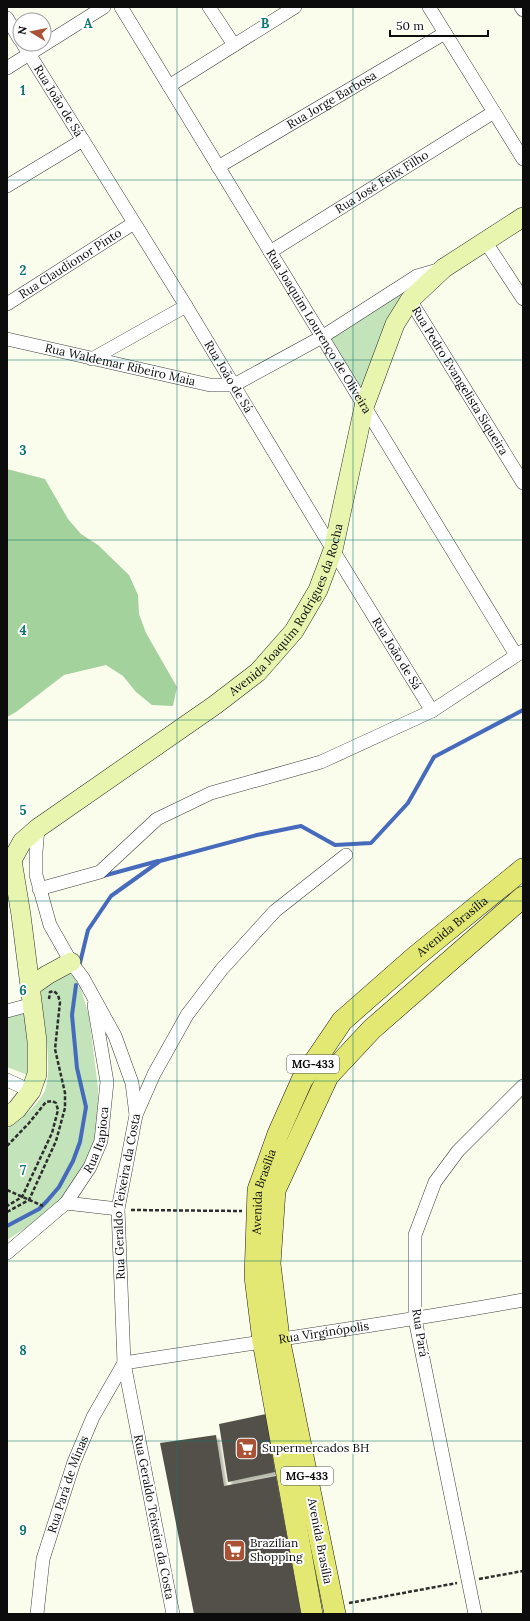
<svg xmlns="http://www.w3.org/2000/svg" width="530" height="1621" font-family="Lora,serif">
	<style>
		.green { fill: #c3e3ba }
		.forest { fill: #a4d29c }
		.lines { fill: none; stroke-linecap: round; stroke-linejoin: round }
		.stream { stroke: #476bbc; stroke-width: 4 }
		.building { fill: #535049; filter: url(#shadow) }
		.street-casing { stroke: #3f3f3f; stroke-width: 14 }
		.secondary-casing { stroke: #2e2e2e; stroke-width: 20 }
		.primary-casing { stroke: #1d1d1d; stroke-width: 22 }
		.path { stroke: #2e2e2e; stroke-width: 2.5; stroke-dasharray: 4 2; stroke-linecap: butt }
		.street { stroke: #fff; stroke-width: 13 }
		.secondary { stroke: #e8f5af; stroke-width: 19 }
		.primary { stroke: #e2e871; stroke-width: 21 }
		.grid { fill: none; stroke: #0f766e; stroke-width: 1; stroke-opacity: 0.55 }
		.labels { text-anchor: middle; stroke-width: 4; stroke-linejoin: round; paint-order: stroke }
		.shield { fill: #fff; stroke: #555; stroke-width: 1 }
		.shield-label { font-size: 11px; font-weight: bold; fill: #0c0c0c }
		.street-label { font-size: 12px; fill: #0c0c0c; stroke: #fff }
		.poi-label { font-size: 12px; fill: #0c0c0c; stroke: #fff; text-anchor: start }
		.grid-label { font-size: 13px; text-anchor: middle; font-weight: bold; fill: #0f766e; stroke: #fff; stroke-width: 4; stroke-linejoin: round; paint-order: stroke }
	</style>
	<defs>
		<filter id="shadow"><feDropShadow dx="3.5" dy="3.5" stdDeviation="1" flood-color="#0004"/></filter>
	</defs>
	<rect width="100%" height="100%" fill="#fbfdec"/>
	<g class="green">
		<polygon points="417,280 364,398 328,338"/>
		<path d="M69 973 74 976 81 989 89 1016 98 1088V1122L94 1146 65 1199 45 1216 7 1240V1129C21 1119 41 1104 46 1087 52 1068 44 1015 40 994L44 984Z"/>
		<polygon points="28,1008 33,1077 7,1067 7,1014"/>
	</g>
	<polygon class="forest" points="7,469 45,479 68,519 81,534 98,545 129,575 138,595 139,614 146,633 177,687 173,706 152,705 136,692 123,676 106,665 64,675 16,712 7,717"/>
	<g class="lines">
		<g class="stream">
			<polyline points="103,876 158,861"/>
			<polyline points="79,967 88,930 111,896 160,861 257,835 301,826 335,845 371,843 408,803 434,757 523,710"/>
			<polyline points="7,1226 39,1209 47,1201 59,1187 73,1161 80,1142 86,1107 77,1068 72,1015 76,985"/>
		</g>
	</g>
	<g class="building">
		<polygon points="266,1414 275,1472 228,1482 219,1424"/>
		<polygon points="216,1435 224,1486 276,1476 301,1614 194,1614 160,1443"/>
	</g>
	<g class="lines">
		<defs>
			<g id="street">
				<path id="s1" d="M121 7 516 655"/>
				<polyline points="209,7 234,45"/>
				<polyline points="429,7 523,159"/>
				<polyline points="521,7 523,10"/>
				<polyline points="7,18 20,40"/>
				<path id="s2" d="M23 44 186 306 333 550 432 711"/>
				<polyline points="7,68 104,7"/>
				<polyline points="169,86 295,7"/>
				<path id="s3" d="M218 167 445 33"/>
				<polyline points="7,186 83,140"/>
				<polyline points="485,241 523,299"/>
				<path id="s4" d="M270 252 494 112"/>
				<path id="s5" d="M410 300 523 483"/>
				<path id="s6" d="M7 304 134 223"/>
				<path id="s7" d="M7 339 210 385H234L322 337 417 276 441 269"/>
				<polyline points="92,359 186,306"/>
				<polyline points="38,828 36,852 36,875 50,925 71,962 83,978 115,1036 132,1083 136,1115"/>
				<polyline points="39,889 100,872 157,819 211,793 321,762 432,711 523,651"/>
				<polyline points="7,1011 33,1004"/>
				<polyline points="7,1080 31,1091"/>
				<polyline points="66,1203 118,1209"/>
				<path id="s8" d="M7 1253 66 1203 90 1167 101 1141 107 1082 94 1005"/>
				<path id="s9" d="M124 1363C257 1342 391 1324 523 1300"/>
				<path id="s10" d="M37 1614 43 1559 74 1462 93 1417 124 1363"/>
				<path id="s11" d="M173 1614 124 1363 118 1209 136 1115 154 1074 187 1015 222 969 275 911 346 855"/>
				<polyline points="475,1614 415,1319 415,1235 435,1182 458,1151 523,1086"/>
			</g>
			<g id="secondary">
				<path id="s12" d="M12 860 22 842 38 828 215 705 258 672 294 631 318 590 333 550 364 407 395 324 410 300 444 268 523 217"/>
				<polyline points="30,987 47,975 71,962"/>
				<polyline points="7,1117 17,1109 31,1091 37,1074 37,1041 21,915 12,860"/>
			</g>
			<g id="primary">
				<path id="s13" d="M312 1614 263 1341 255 1277 258 1190 278 1134 302 1080 342 1021 416 956 523 869"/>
				<polyline points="335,1614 279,1338 270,1264 275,1190 328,1076 372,1029 523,897"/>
			</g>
		</defs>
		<use href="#street" class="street-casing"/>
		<use href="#secondary" class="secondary-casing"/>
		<use href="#primary" class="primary-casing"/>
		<g class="path">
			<polyline points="7,1146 29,1123 46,1102 52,1101 56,1103 58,1110 52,1133 22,1197 7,1206"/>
			<polyline points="7,1190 43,1206"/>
			<polyline points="131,1210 242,1211"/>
			<polyline points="7,1212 29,1200 56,1141 65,1108 65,1093 55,1049 60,1002 58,995 54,991 50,992 49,999"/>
			<polyline points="479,1579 523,1571"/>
			<polyline points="349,1603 457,1583"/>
		</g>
		<use href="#street" class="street"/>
		<use href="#secondary" class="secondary"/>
		<use href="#primary" class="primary"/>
	</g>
	<path class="grid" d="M177 7V1614M353 7V1614M7 180H523M7 360H523M7 540H523M7 720H523M7 901H523M7 1081H523M7 1261H523M7 1441H523"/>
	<defs>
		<symbol id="supermarket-square" viewBox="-11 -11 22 22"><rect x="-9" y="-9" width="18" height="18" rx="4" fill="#aa5235" stroke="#fff"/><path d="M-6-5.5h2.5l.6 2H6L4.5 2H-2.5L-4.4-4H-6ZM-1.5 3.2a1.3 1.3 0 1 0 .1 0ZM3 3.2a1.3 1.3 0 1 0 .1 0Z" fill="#fff"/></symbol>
	</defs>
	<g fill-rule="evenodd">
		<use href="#supermarket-square" x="234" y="1436" width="25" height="25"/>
		<use href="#supermarket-square" x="222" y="1538" width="25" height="25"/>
	</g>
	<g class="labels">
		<g class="shield">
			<rect x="287" y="1055" width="52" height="18" rx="3"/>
			<rect x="281" y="1467" width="52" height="18" rx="3"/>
		</g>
		<g class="shield-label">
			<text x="313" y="1068">MG-433</text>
			<text x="307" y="1480">MG-433</text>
		</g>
		<g class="street-label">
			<text dy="4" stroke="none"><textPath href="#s3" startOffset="132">Rua Jorge Barbosa</textPath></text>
			<text dy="4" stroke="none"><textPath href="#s2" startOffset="67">Rua João de Sá</textPath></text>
			<text dy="4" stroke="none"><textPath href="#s4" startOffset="132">Rua José Felix Filho</textPath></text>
			<text dy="4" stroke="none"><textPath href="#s6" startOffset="75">Rua Claudionor Pinto</textPath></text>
			<text dy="4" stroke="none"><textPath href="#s1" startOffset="380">Rua Joaquim Lourenço de Oliveira</textPath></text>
			<text dy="4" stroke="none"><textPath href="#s7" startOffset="116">Rua Waldemar Ribeiro Maia</textPath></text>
			<text dy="4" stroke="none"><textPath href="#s2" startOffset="391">Rua João de Sá</textPath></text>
			<text dy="4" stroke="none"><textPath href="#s5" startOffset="95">Rua Pedro Evangelista Siqueira</textPath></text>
			<text dy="4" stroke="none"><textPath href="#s12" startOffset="380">Avenida Joaquim Rodrigues da Rocha</textPath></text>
			<text dy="4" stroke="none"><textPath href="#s2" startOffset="715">Rua João de Sá</textPath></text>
			<text dy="4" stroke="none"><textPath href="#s13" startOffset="764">Avenida Brasília</textPath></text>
			<text dy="4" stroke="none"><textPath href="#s8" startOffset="149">Rua Itapioca</textPath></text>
			<text dy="4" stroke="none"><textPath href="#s13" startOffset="428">Avenida Brasília</textPath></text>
			<text dy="4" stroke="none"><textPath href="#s11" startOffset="423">Rua Geraldo Teixeira da Costa</textPath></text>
			<text dy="4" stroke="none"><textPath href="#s9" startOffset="202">Rua Virginópolis</textPath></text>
			<text transform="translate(420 1333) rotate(81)" y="4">Rua Pará</text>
			<text dy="4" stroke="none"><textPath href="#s10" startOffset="134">Rua Pará de Minas</textPath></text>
			<text transform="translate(154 1517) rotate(79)" y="4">Rua Geraldo Teixeira da Costa</text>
			<text transform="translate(320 1541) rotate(79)" y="4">Avenida Brasília</text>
		</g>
		<g class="poi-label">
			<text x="262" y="1452">Supermercados BH</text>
			<text x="250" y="1547">Brazilian<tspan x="250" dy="14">Shopping</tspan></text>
		</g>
	</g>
	<g class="grid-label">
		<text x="88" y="28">A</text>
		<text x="265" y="28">B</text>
		<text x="23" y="95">1</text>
		<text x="23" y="275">2</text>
		<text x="23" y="455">3</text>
		<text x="23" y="635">4</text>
		<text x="23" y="815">5</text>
		<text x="23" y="995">6</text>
		<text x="23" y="1175">7</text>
		<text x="23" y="1355">8</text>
		<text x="23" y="1535">9</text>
	</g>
	<rect width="530" height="1621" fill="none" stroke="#0c0c0c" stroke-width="16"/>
	<g transform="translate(32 32) rotate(280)"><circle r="19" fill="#ffffff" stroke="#9e9e9e"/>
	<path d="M0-3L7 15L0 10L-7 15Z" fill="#aa5235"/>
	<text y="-6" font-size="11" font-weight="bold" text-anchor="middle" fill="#0c0c0c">N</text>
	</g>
	<path d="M390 30v6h98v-6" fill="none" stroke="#0c0c0c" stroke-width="2"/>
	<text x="396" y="30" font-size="12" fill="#0c0c0c" stroke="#ffffff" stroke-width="3" paint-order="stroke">50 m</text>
</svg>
